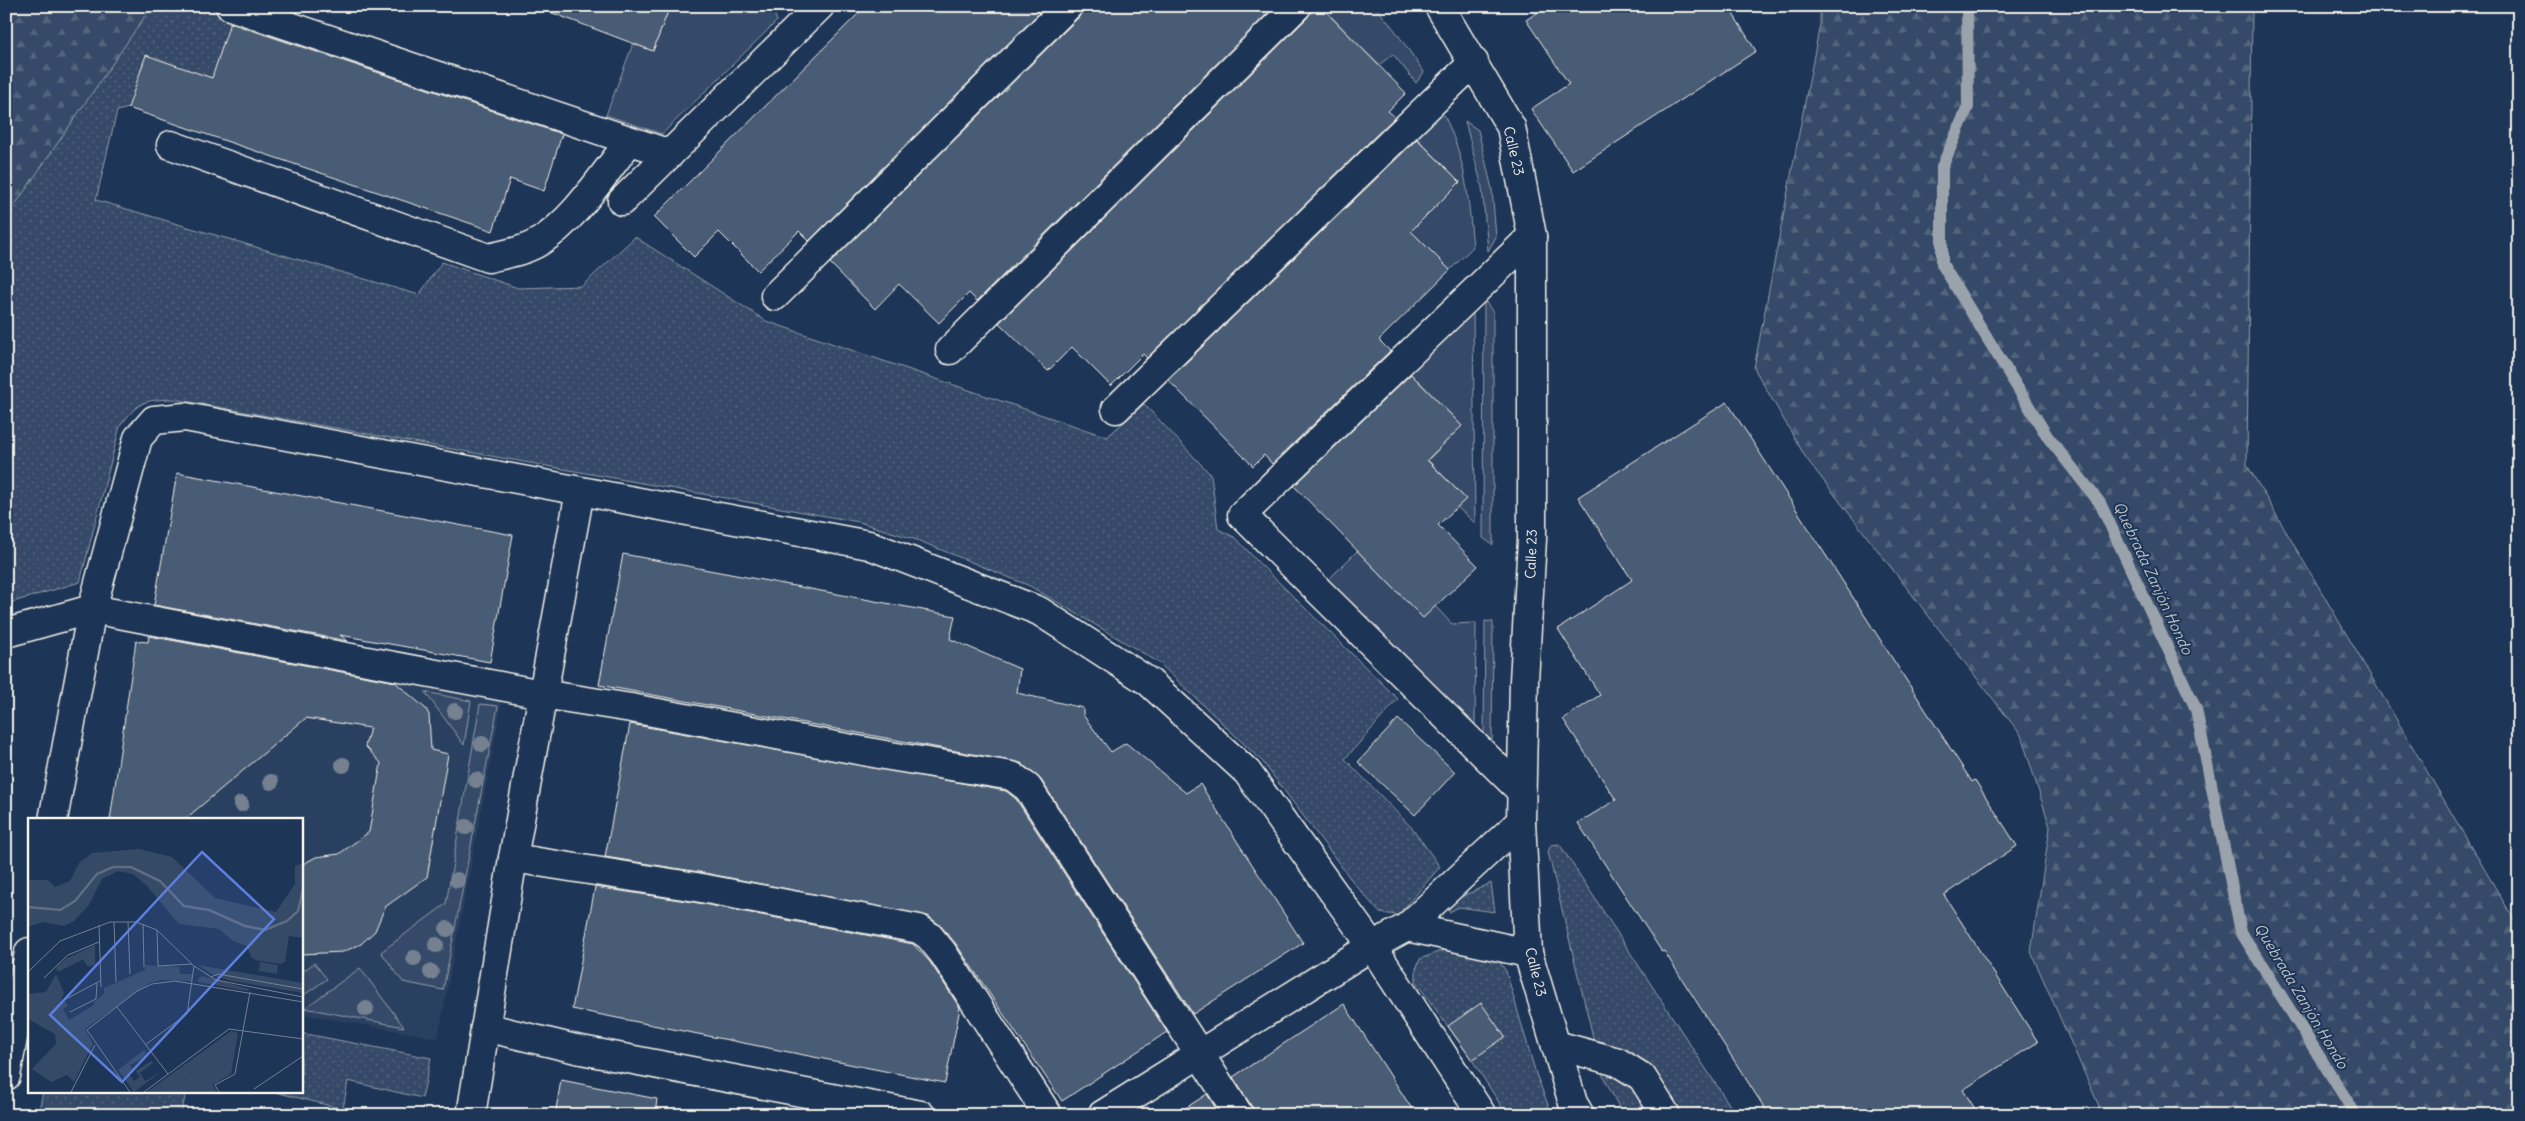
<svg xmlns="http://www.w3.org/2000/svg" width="2525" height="1121" font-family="Delius,sans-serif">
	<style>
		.built { fill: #2a4060 }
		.grass { fill: url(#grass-dots); stroke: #949ea8 }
		.forest { fill: url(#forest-firs); stroke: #949ea8 }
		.garden { fill: #354a67; stroke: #949ea8 }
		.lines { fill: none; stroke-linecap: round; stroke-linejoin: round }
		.stream { stroke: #9aa2ab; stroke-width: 12 }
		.building { fill: #485b74; stroke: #f4f1e8 }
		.minor-casing { stroke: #f4f1e8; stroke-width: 31 }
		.major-casing { stroke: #f4f1e8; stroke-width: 31 }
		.minor { stroke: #1d3557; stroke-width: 28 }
		.major { stroke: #1d3557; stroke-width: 28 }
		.tree { fill: #748191 }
		.labels { text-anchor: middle; stroke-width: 4; stroke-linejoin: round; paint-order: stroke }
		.street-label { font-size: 14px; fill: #f4f1e8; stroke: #1d3557 }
		.water-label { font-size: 15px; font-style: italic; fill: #c0c3c4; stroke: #1d3557 }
		.inset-river { fill: none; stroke: #5e6d82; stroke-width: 2.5 }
		.inset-road { fill: none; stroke: #738091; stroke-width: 1 }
		.view { fill: #5e7fdd; fill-opacity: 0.15; stroke: #5e7fdd; stroke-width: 2.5 }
		.inset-edge { fill: none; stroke: #f4f1e8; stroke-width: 2.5 }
	</style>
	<defs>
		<pattern id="grass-dots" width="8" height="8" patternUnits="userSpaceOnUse" patternTransform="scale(1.25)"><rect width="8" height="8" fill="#354a67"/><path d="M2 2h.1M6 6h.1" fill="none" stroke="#53657d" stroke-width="1.8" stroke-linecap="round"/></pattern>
		<pattern id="forest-firs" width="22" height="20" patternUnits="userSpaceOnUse" patternTransform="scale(1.25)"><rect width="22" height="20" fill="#354a67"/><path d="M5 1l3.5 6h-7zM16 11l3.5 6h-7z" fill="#53657d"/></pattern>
	</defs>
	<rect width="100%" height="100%" fill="#1d3557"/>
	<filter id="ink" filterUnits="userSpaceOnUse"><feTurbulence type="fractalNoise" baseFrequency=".02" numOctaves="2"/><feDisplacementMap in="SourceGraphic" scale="10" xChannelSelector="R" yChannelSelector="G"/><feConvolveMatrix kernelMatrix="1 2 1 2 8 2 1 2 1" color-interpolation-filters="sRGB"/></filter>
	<g filter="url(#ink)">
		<polygon class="built" points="158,628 241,640 239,655 289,663 290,655 393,671 392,681 502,702 438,1038 301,1014 301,820 110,820 136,641 156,643"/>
		<g class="grass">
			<path d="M137 6H202L233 16 212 78 146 56 129 108 117 111 96 200 419 295 442 262 518 288 582 286 635 237 766 321 1107 437 1144 404 1211 475 1218 529 1236 538 1256 560 1398 699 1345 759 1413 829 1440 867 1398 915 1380 913 1353 882 1262 761 1158 662 1030 586 917 540 859 522 173 399C142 400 139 402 120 426L80 582 6 604V216Z"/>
			<polygon points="1559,844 1564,851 1736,1115 1623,1115 1602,1074 1548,852 1551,845"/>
			<polygon points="1491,883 1495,912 1459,907 1449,912 1446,904"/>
			<polygon points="1446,949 1498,960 1506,971 1536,1074 1552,1115 1507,1115 1472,1060 1416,982 1416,969 1420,959"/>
			<polygon points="301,1033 431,1058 422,1098 348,1081 343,1109 275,1092 301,1092"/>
			<polygon points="43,1092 186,1092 181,1115 38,1115"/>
		</g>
		<g class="forest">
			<polygon points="6,6 152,6 6,218"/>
			<polygon points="1820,6 2252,6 2247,465 2519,928 2519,1115 2097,1115 2099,1106 2031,952 2050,827 2021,735 1806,458 1754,368 1820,24"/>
		</g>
		<g class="garden">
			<polygon points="670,6 756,6 774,13 777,21 662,134 606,115 633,44 653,51"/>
			<polygon points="1321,6 1375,6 1394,29 1424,72 1416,83 1393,54 1379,65"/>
			<path d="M1444 115C1467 162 1468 197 1473 247L1450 270 1411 231 1460 182 1414 135 1433 116Z"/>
			<polygon points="1465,121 1478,130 1492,189 1496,237 1488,251 1482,187"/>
			<polygon points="1484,300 1493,312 1493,545 1483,538"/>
			<polygon points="1473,306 1475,523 1457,507 1466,499 1428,460 1462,426 1418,380 1415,383 1405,371"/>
			<polygon points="1357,551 1423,618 1435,606 1452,624 1476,623 1475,724 1471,729 1322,586"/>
			<polygon points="1485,621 1493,622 1492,746 1484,739"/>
			<polygon points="425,692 471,701 464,745"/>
			<polygon points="480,704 498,706 443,990 403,982 381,952 446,904"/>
			<polygon points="314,963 327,979 301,997 301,973"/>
			<polygon points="360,968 404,1027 305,1008"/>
		</g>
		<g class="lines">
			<polyline class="stream" points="1967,6 1968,107 1942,167 1942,264 2047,436 2100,503 2196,709 2241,932 2356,1115"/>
		</g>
		<g class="building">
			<polygon points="542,6 670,6 653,51 542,9"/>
			<polygon points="866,6 1046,6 809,241 799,231 758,271 719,232 694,257 654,217"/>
			<polygon points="1083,6 1275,6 977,301 969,293 939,323 899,284 875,309 830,263 1079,17"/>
			<polygon points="1312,6 1320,6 1406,93 1388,111 1395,117 1147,358 1143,354 1111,386 1072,347 1048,371 999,323 1308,17"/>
			<polygon points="1547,6 1728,6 1756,51 1573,171 1531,109 1569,84 1526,20"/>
			<polygon points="230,23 562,134 544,191 510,179 493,231 128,108 146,55 212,78"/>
			<polygon points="1417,139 1460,182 1411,231 1450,270 1379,340 1390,351 1272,464 1264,455 1253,466 1168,380"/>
			<polygon points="1411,374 1462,426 1427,460 1466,499 1438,525 1478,566 1423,618 1294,486"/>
			<polygon points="1727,402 1972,782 1975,780 2017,846 1944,895 2038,1042 1963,1090 1979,1115 1769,1115 1664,951 1662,952 1578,823 1616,800 1563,719 1600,695 1558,629 1632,580 1578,497"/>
			<polygon points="177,473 513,535 490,662 340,635 348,641 154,605"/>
			<polygon points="623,554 955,616 950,639 1020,669 1017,693 1083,708 1083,715 1111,752 1126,743 1186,793 1200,784 1303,943 1193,1014 1041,780 1021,763 599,685"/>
			<polygon points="149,636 395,682 426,709 429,715 431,750 448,754 427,877 385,907 375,931 361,944 343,952 301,954 301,865 316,857 339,854 369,832 381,763 365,746 370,728 306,718 184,820 110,820 136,641 148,642"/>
			<polygon points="1398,719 1455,772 1415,815 1358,762"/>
			<polygon points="630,724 1006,791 1016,799 1167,1032 1062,1101 956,944 941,926 928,916 699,872 605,857"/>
			<polygon points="595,887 693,902 913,944 930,962 960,1008 945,1083 572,1009"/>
			<polygon points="1481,1003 1505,1037 1472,1060 1448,1026"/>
			<polygon points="1344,1004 1416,1115 1255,1115 1252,1107 1233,1077"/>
			<polygon points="561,1080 657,1099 655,1115 555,1115"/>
			<polygon points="1207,1094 1220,1115 1175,1115"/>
		</g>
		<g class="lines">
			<defs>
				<g id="minor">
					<polyline points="230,6 670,154"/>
					<path d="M171 145 488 258C506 254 524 251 539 242 575 220 604 173 630 141"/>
					<polyline points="622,201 820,6"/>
					<polyline points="775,296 1068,6"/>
					<polyline points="950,350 1297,6"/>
					<polyline points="1116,409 1474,62"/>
					<polyline points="6,633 92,609 542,694 631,708 890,756 1012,776 1028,788 1239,1115"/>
					<polyline points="1521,791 1242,515 1532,236"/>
					<polyline points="53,820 92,609 138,438 154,420 185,417 869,545 1039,611 1149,682 1247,772 1372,946 1482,1115"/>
					<polyline points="513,858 696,887 919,929 929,936 943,953 1048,1115"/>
					<polyline points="1407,927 1528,953"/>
					<polyline points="485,1027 576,1049 921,1115"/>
					<polyline points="1556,1045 1618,1062 1642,1077 1666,1115"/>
					<polyline points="6,1076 29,952"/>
					<polyline points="471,1115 513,858 580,491"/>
					<polyline points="1102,1115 1372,946 1407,927 1521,821"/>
				</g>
				<polyline id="major" points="1439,6 1511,127 1532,236 1532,539 1524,681 1521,821 1528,953 1573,1103 1580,1115"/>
			</defs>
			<use href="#minor" class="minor-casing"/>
			<use href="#major" class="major-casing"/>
			<use href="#minor" class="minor"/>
			<use href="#major" class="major"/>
		</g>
		<g class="tree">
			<circle cx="455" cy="711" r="8"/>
			<circle cx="482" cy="744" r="8"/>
			<circle cx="343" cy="765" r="8"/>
			<circle cx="476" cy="780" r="8"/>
			<circle cx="271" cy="782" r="8"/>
			<circle cx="241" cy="804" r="8"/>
			<circle cx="466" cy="827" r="8"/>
			<circle cx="457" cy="880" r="8"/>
			<circle cx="447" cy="929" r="8"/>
			<circle cx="436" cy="945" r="8"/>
			<circle cx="414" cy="958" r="8"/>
			<circle cx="431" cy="972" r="8"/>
			<circle cx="366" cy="1009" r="8"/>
		</g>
	</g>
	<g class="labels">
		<g class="street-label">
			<text transform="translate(1514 151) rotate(77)" y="5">Calle 23</text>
			<text transform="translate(1531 554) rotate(-88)" y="5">Calle 23</text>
			<text transform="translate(1536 972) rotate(76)" y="5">Calle 23</text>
		</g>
		<g class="water-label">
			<text transform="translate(2153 578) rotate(65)" y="5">Quebrada Zanjón Hondo</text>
			<text transform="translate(2301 996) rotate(59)" y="5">Quebrada Zanjón Hondo</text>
		</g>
	</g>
	<g transform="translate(28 818)">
		<rect width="275" height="275" fill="#1d3557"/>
		<path d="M275 45V66H267V48ZM67 127V147L60 149 50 135ZM117 147 151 149 152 156H164V163L134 162 122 165 57 211 65 226 46 264 39 257 23 264 4 251 28 226 27 216 37 211 30 186 37 183 40 188 35 191 41 202 66 187V184L76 176V170L117 152ZM170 147 275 165V175L204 163 187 158ZM175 158 221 171 220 173 170 164V160ZM203 213 210 215 203 256 185 267 189 274H179L164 254 141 274H119ZM116 232 118 235 114 241 102 247 106 254 101 256 106 263 112 259 108 253 123 243 125 245 112 255 117 263 133 254 106 274 90 252Z" fill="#354a67"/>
		<path d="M111 31 144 39 187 80 248 94 267 66H275V120L261 118 257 144 252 146 227 142 223 139 219 128 205 123 191 111 151 106 119 68 105 56 90 53 74 61 61 87 46 103 36 108 15 104 0 109V62H20L27 69 42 63 51 45 64 35ZM28 156 36 175 32 186 37 211 27 216 0 201V176L18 174ZM164 254 179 274H141Z" fill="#354a67"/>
		<path d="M50 135 56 141 30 154 28 150 39 140ZM232 144 250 147 249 156 231 153ZM191 223 205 229 194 256 180 250Z" fill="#354a67"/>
		<path class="inset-river" d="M0 89 32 92 47 83 69 56 85 49H103L132 63 156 88 181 92 217 108 237 112 259 103 270 93 275 71"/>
		<path class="inset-road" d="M86 104 88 164M100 104 102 156M115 106 116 149M71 107 73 169M129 112 130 148 164 146M0 154 32 123 82 104H108L129 112 166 148 188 162 275 179M183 159 190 156 275 171M16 160 40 137 71 124M36 182 72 163M89 189 140 256M42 194 68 181 69 165M117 227 159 196 166 148M226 271 275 238M43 274 67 227M102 274 59 212 109 173 124 166 147 163 275 184M116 274 201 211 275 221M191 274 187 267 207 256 222 174"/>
		<path class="view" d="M174 34 246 101 94 264 22 197Z"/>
		<rect width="275" height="275" class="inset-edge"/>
	</g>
	<rect width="2525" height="1121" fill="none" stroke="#1d3557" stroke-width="25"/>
	<rect x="12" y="12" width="2500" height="1096" fill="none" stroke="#f4f1e8" stroke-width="2" filter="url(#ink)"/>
</svg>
